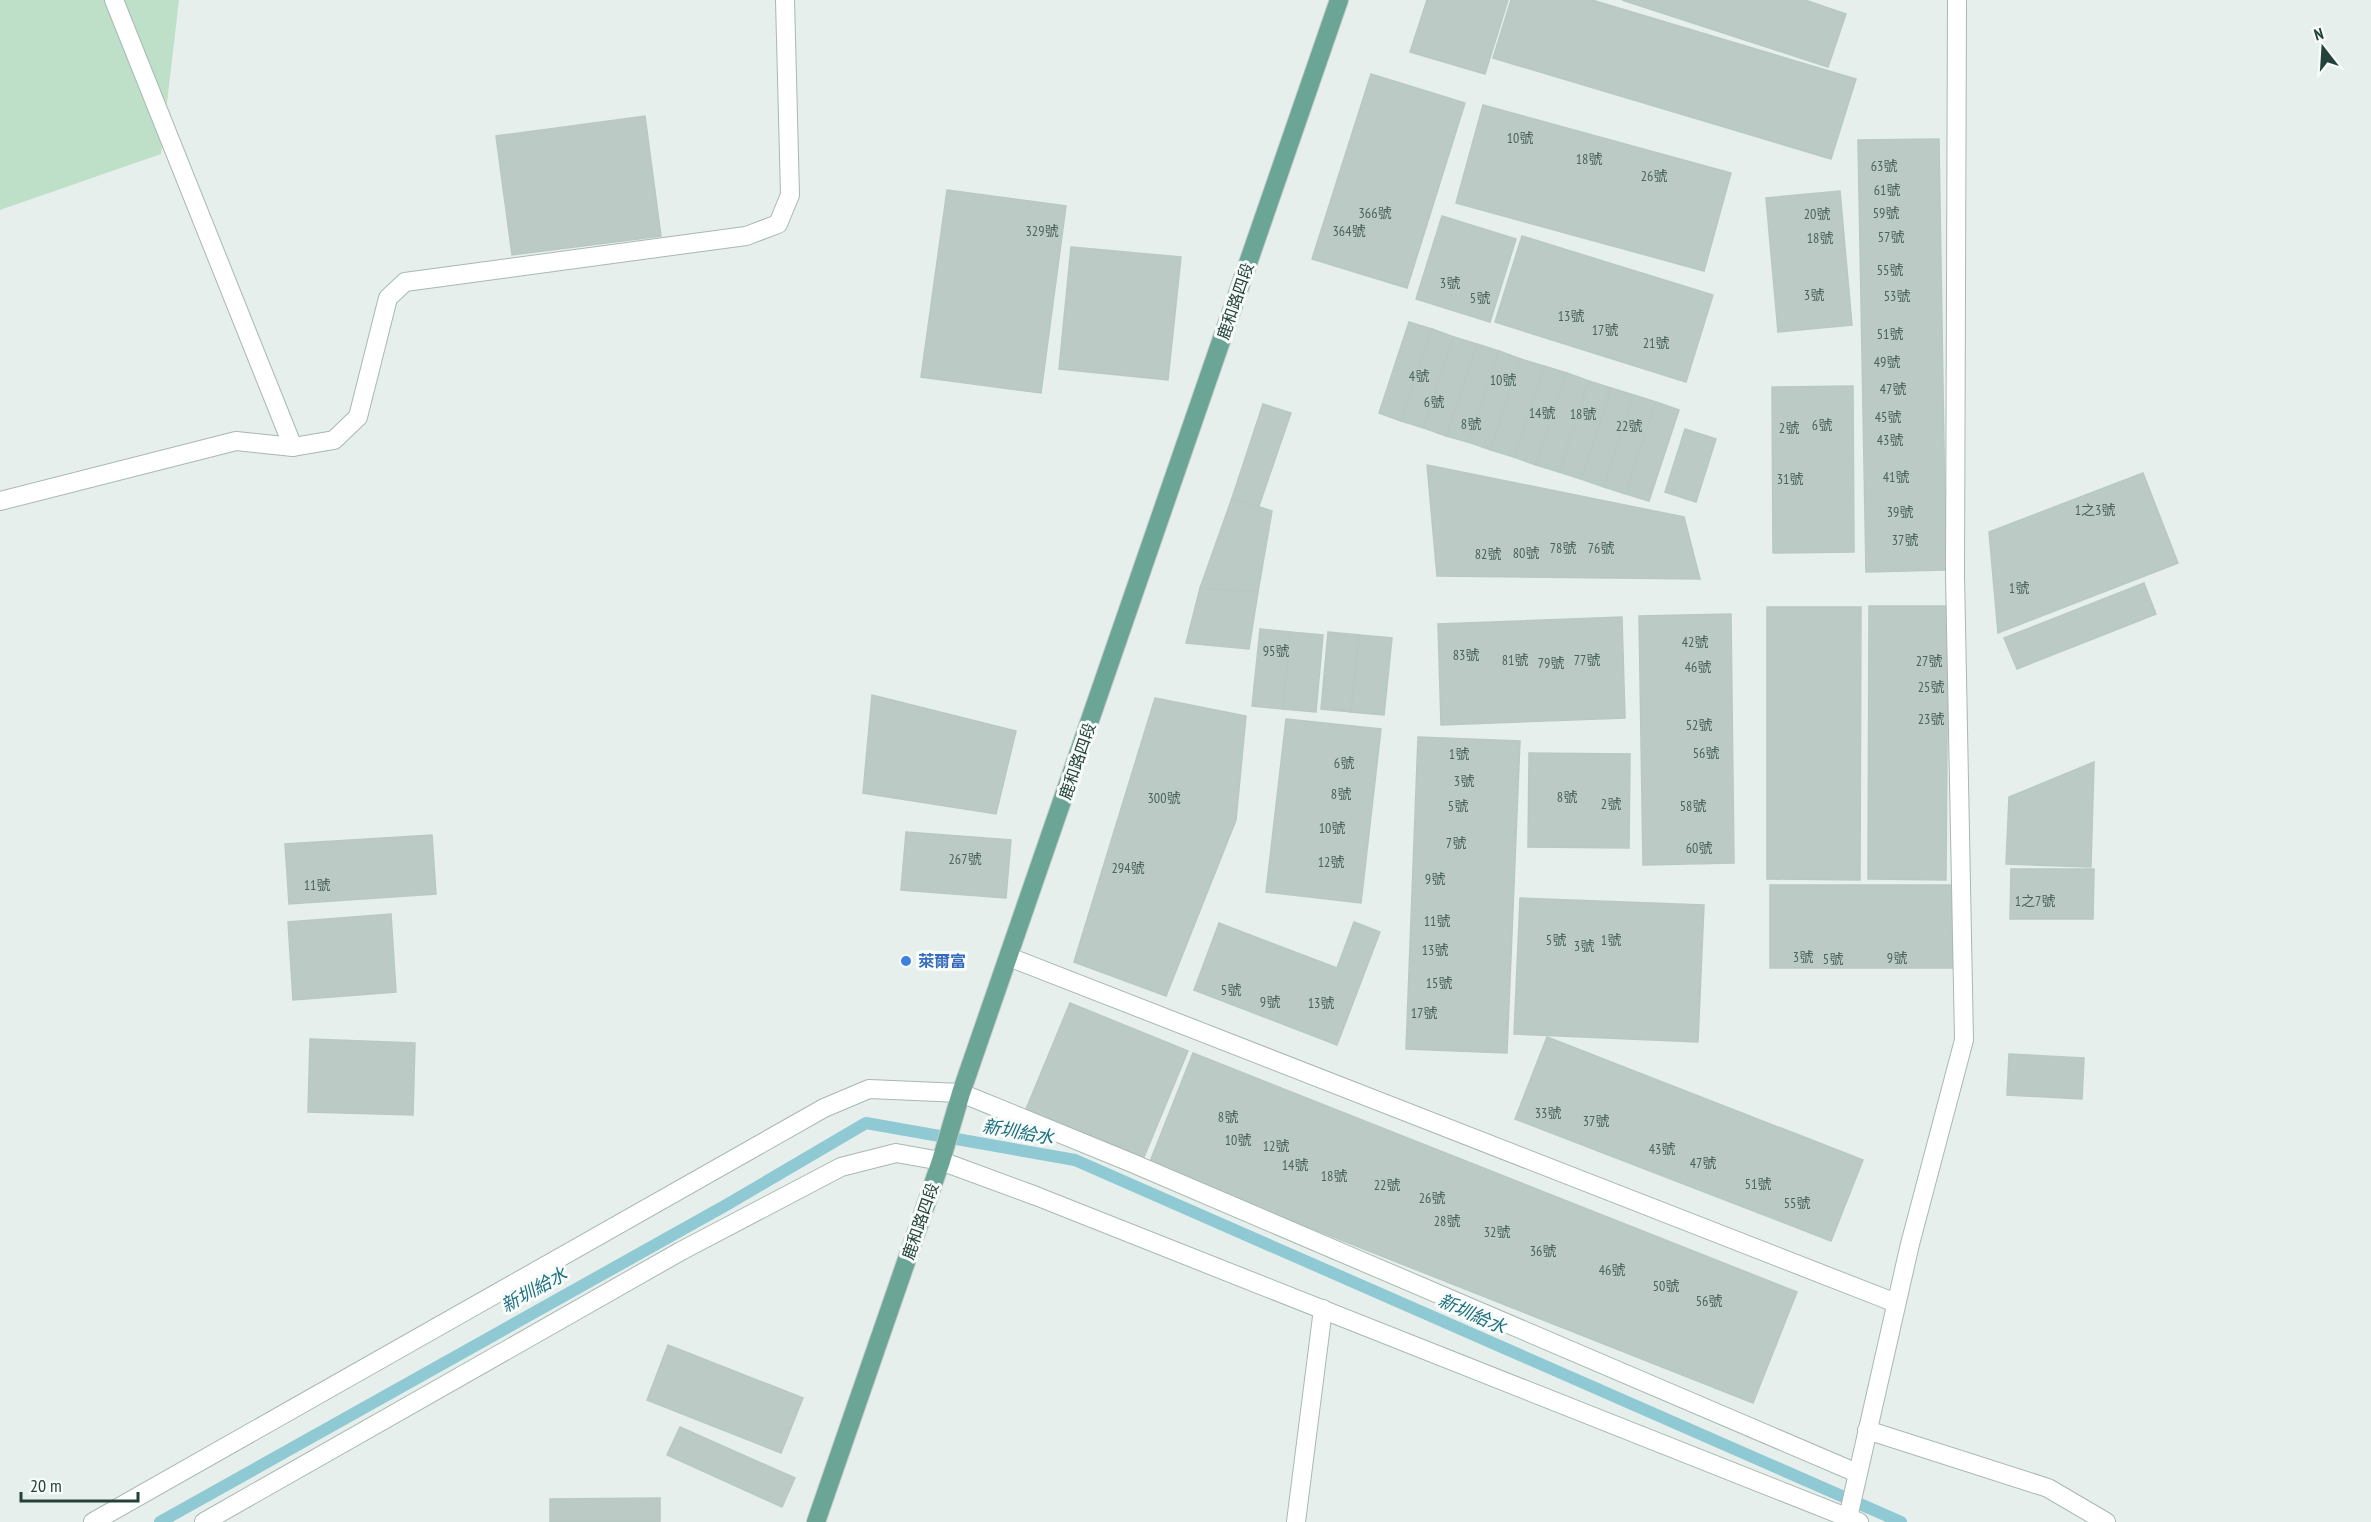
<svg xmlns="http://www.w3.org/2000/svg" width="2371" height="1522" font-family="'PT Sans Narrow','Noto Sans TC',sans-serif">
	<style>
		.green { fill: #bfe0c8 }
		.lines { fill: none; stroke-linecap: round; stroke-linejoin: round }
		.stream { stroke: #8ec9d4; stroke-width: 12 }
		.building { fill: #bbcac4; stroke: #b8c9c2; stroke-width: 1.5 }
		.minor-casing { stroke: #a8b8b2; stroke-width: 20 }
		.major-casing { stroke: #c2cac8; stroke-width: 20 }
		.minor { stroke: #fff; stroke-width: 18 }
		.major { stroke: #6aa596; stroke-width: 18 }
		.shop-dot { fill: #3f7fe0; stroke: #f7fbf9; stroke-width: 2 }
		.labels { text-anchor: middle; stroke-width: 6; stroke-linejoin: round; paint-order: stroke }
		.number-label { font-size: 14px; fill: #4a645c }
		.street-label { font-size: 16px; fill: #24423a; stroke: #f7fbf9 }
		.shop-label { font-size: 16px; font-weight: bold; fill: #366cbe; stroke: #f7fbf9; text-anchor: start }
		.water-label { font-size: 18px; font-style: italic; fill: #1c6f80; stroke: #f7fbf9 }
	</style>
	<rect width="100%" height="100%" fill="#e6efeb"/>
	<polygon class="green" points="0,0 179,0 161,154 0,210"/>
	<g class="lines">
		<polyline class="stream" points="160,1522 728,1204 866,1123 1075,1160 1901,1522"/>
	</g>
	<g class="building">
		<polygon points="1427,0 1508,0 1485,74 1410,52"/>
		<polygon points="1511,0 1592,0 1856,79 1831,159 1493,58"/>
		<polygon points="1622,0 1805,0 1846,14 1828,67"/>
		<polygon points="1371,74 1465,103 1407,288 1312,259"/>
		<polygon points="1483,105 1731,173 1704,271 1456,203"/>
		<polygon points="645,116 661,236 512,255 496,136"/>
		<polygon points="1939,139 1946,570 1866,572 1858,140"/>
		<polygon points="947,190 1066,206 1041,393 921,377"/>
		<polygon points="1840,191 1852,325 1778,332 1766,198"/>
		<polygon points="1442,216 1516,239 1490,322 1416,299"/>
		<polygon points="1522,236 1713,295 1686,382 1495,322"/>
		<polygon points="1071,247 1181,257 1168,380 1059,369"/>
		<polygon points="1409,322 1432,329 1401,421 1379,413"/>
		<polygon points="1432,329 1454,337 1424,428 1401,421"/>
		<polygon points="1454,337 1477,344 1446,436 1424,428"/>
		<polygon points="1477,344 1499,351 1468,442 1446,436"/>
		<polygon points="1499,351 1521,359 1491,450 1468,442"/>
		<polygon points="1521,359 1544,366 1514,457 1491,450"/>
		<polygon points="1544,366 1567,373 1536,465 1514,457"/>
		<polygon points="1567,373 1589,381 1559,472 1536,465"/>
		<polygon points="1589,381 1611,388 1581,479 1559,472"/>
		<polygon points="1853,386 1854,552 1773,553 1772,387"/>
		<polygon points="1611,388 1634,395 1604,487 1581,479"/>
		<polygon points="1634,395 1656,402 1626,494 1604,487"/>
		<polygon points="1656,402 1679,410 1649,501 1626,494"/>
		<polygon points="1263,404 1291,413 1259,506 1232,498"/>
		<polygon points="1685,429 1716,439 1696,502 1665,492"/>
		<polygon points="1427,465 1684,517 1700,579 1437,576"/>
		<polygon points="2143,473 2178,563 1998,633 1989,532"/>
		<polygon points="1232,498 1272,511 1258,592 1200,588"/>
		<polygon points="2144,583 2156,614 2017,669 2004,638"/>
		<polygon points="1200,588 1258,592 1249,649 1186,643"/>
		<polygon points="1869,606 1948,606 1946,880 1868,879"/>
		<polygon points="1767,607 1861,607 1860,880 1767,879"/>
		<polygon points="1731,614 1734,863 1643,865 1639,616"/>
		<polygon points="1622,617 1625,718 1441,725 1438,624"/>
		<polygon points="1260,629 1290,632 1283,709 1252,706"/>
		<polygon points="1290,632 1323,635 1316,712 1283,709"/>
		<polygon points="1328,632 1359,635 1351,712 1321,709"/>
		<polygon points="1359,635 1392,638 1384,715 1351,712"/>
		<polygon points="872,695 1016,731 996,814 863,793"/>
		<polygon points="1155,698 1246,716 1236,820 1166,996 1074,962"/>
		<polygon points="1286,719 1381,729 1361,903 1266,892"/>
		<polygon points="1418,737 1520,741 1507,1053 1406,1049"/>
		<polygon points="1529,753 1630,754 1629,848 1528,847"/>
		<polygon points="2094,762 2091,867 2006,864 2009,797"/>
		<polygon points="906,832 1011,840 1006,898 901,890"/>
		<polygon points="432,835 436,894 289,904 285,844"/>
		<polygon points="2011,869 2094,869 2093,919 2010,919"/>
		<rect x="1770" y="885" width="187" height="83"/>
		<polygon points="1520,898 1704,905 1698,1042 1514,1034"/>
		<polygon points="391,914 396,992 293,1000 288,922"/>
		<polygon points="1354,922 1380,932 1337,1045 1194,990 1219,923 1337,968"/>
		<polygon points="1070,1003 1188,1051 1144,1157 1026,1109"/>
		<polygon points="1547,1037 1863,1160 1831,1241 1515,1119"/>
		<polygon points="310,1039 415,1043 413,1115 308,1112"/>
		<polygon points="1193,1053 1797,1292 1753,1403 1149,1164"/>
		<polygon points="2009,1054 2084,1058 2082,1099 2007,1095"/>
		<polygon points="668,1345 803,1398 781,1453 647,1400"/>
		<polygon points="680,1427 795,1478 782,1507 667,1455"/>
		<polygon points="660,1498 660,1522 550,1522 550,1499"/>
	</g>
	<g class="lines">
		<defs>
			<g id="minor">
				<polyline points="114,0 293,447"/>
				<polyline points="0,501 236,441 293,447 334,440 358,417 388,298 405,282 746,236 778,224 790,195 785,0"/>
				<polyline points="1009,957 1896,1303"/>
				<polyline points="1867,1430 2048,1488 2106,1522"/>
				<polyline points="93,1522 824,1108 869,1089 961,1093 1132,1163 1857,1473"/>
				<polyline points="204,1522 681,1251 841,1167 896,1153 941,1161 1036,1196 1859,1522"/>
				<polyline points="1296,1522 1323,1309"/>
				<polyline points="1847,1522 1910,1244 1964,1040 1955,574 1957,0"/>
			</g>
			<polyline id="major" points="816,1522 941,1161 961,1093 1339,0"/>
		</defs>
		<use href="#minor" class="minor-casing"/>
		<use href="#major" class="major-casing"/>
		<use href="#minor" class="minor"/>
		<use href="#major" class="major"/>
	</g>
	<circle class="shop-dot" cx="906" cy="961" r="6"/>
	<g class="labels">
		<g class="number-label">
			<text x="1520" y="143">10號</text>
			<text x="1589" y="164">18號</text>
			<text x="1884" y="171">63號</text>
			<text x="1654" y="181">26號</text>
			<text x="1887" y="195">61號</text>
			<text x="1375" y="218">366號</text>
			<text x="1886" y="218">59號</text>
			<text x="1817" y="219">20號</text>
			<text x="1042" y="236">329號</text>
			<text x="1349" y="236">364號</text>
			<text x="1891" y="242">57號</text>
			<text x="1820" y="243">18號</text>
			<text x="1890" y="275">55號</text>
			<text x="1450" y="288">3號</text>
			<text x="1814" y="300">3號</text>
			<text x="1897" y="301">53號</text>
			<text x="1480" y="303">5號</text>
			<text x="1571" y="321">13號</text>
			<text x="1605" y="335">17號</text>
			<text x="1890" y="339">51號</text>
			<text x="1656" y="348">21號</text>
			<text x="1887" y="367">49號</text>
			<text x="1419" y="381">4號</text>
			<text x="1503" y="385">10號</text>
			<text x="1893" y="394">47號</text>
			<text x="1434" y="407">6號</text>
			<text x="1542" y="418">14號</text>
			<text x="1583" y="419">18號</text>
			<text x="1888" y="422">45號</text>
			<text x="1471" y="429">8號</text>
			<text x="1822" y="430">6號</text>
			<text x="1629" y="431">22號</text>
			<text x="1789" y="433">2號</text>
			<text x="1890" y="445">43號</text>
			<text x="1896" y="482">41號</text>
			<text x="1790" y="484">31號</text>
			<text x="2095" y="515">1之3號</text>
			<text x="1900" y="517">39號</text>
			<text x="1905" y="545">37號</text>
			<text x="1563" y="553">78號</text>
			<text x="1601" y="553">76號</text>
			<text x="1526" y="558">80號</text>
			<text x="1488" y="559">82號</text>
			<text x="2019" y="593">1號</text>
			<text x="1695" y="647">42號</text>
			<text x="1276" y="656">95號</text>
			<text x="1466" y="660">83號</text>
			<text x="1515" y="665">81號</text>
			<text x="1587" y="665">77號</text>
			<text x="1929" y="666">27號</text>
			<text x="1551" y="668">79號</text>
			<text x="1698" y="672">46號</text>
			<text x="1931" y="692">25號</text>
			<text x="1931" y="724">23號</text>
			<text x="1699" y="730">52號</text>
			<text x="1706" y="758">56號</text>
			<text x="1459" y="759">1號</text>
			<text x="1344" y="768">6號</text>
			<text x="1464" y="786">3號</text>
			<text x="1341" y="799">8號</text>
			<text x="1567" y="802">8號</text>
			<text x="1164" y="803">300號</text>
			<text x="1611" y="809">2號</text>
			<text x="1458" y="811">5號</text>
			<text x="1693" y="811">58號</text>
			<text x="1332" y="833">10號</text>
			<text x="1456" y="848">7號</text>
			<text x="1699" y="853">60號</text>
			<text x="965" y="864">267號</text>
			<text x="1331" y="867">12號</text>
			<text x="1128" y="873">294號</text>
			<text x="1435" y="884">9號</text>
			<text x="317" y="890">11號</text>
			<text x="2035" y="906">1之7號</text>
			<text x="1437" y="926">11號</text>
			<text x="1556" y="945">5號</text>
			<text x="1611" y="945">1號</text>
			<text x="1584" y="951">3號</text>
			<text x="1435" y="955">13號</text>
			<text x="1803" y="962">3號</text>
			<text x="1897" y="963">9號</text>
			<text x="1833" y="964">5號</text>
			<text x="1439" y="988">15號</text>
			<text x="1231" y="995">5號</text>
			<text x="1270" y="1007">9號</text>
			<text x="1321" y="1008">13號</text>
			<text x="1424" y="1018">17號</text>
			<text x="1548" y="1118">33號</text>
			<text x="1228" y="1122">8號</text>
			<text x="1596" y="1126">37號</text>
			<text x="1238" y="1145">10號</text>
			<text x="1276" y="1151">12號</text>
			<text x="1662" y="1154">43號</text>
			<text x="1703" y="1168">47號</text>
			<text x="1295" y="1170">14號</text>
			<text x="1334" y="1181">18號</text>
			<text x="1758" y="1189">51號</text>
			<text x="1387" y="1190">22號</text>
			<text x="1432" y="1203">26號</text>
			<text x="1797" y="1208">55號</text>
			<text x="1447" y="1226">28號</text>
			<text x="1497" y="1237">32號</text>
			<text x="1543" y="1256">36號</text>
			<text x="1612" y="1275">46號</text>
			<text x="1666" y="1291">50號</text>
			<text x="1709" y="1306">56號</text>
		</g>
		<g class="street-label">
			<text transform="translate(1235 301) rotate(-71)" y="6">鹿和路四段</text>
			<text transform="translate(1077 761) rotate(-71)" y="6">鹿和路四段</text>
			<text transform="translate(920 1221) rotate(-71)" y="6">鹿和路四段</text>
		</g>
		<g class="shop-label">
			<text x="918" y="967">萊爾富</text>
		</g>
		<g class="water-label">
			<text transform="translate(1018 1132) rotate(10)" y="6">新圳給水</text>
			<text transform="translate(534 1290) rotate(-29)" y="6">新圳給水</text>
			<text transform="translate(1472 1314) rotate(24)" y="6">新圳給水</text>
		</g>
	</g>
	<g transform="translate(2323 48) rotate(343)" stroke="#f7fbf9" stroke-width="4.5" paint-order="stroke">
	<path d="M0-4.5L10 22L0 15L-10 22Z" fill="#24423a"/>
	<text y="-9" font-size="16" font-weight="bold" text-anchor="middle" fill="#24423a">N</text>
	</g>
	<path d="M21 1492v9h117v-9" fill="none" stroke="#24423a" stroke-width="3"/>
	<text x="30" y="1492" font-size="18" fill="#24423a" stroke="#f7fbf9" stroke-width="4.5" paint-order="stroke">20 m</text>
</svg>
